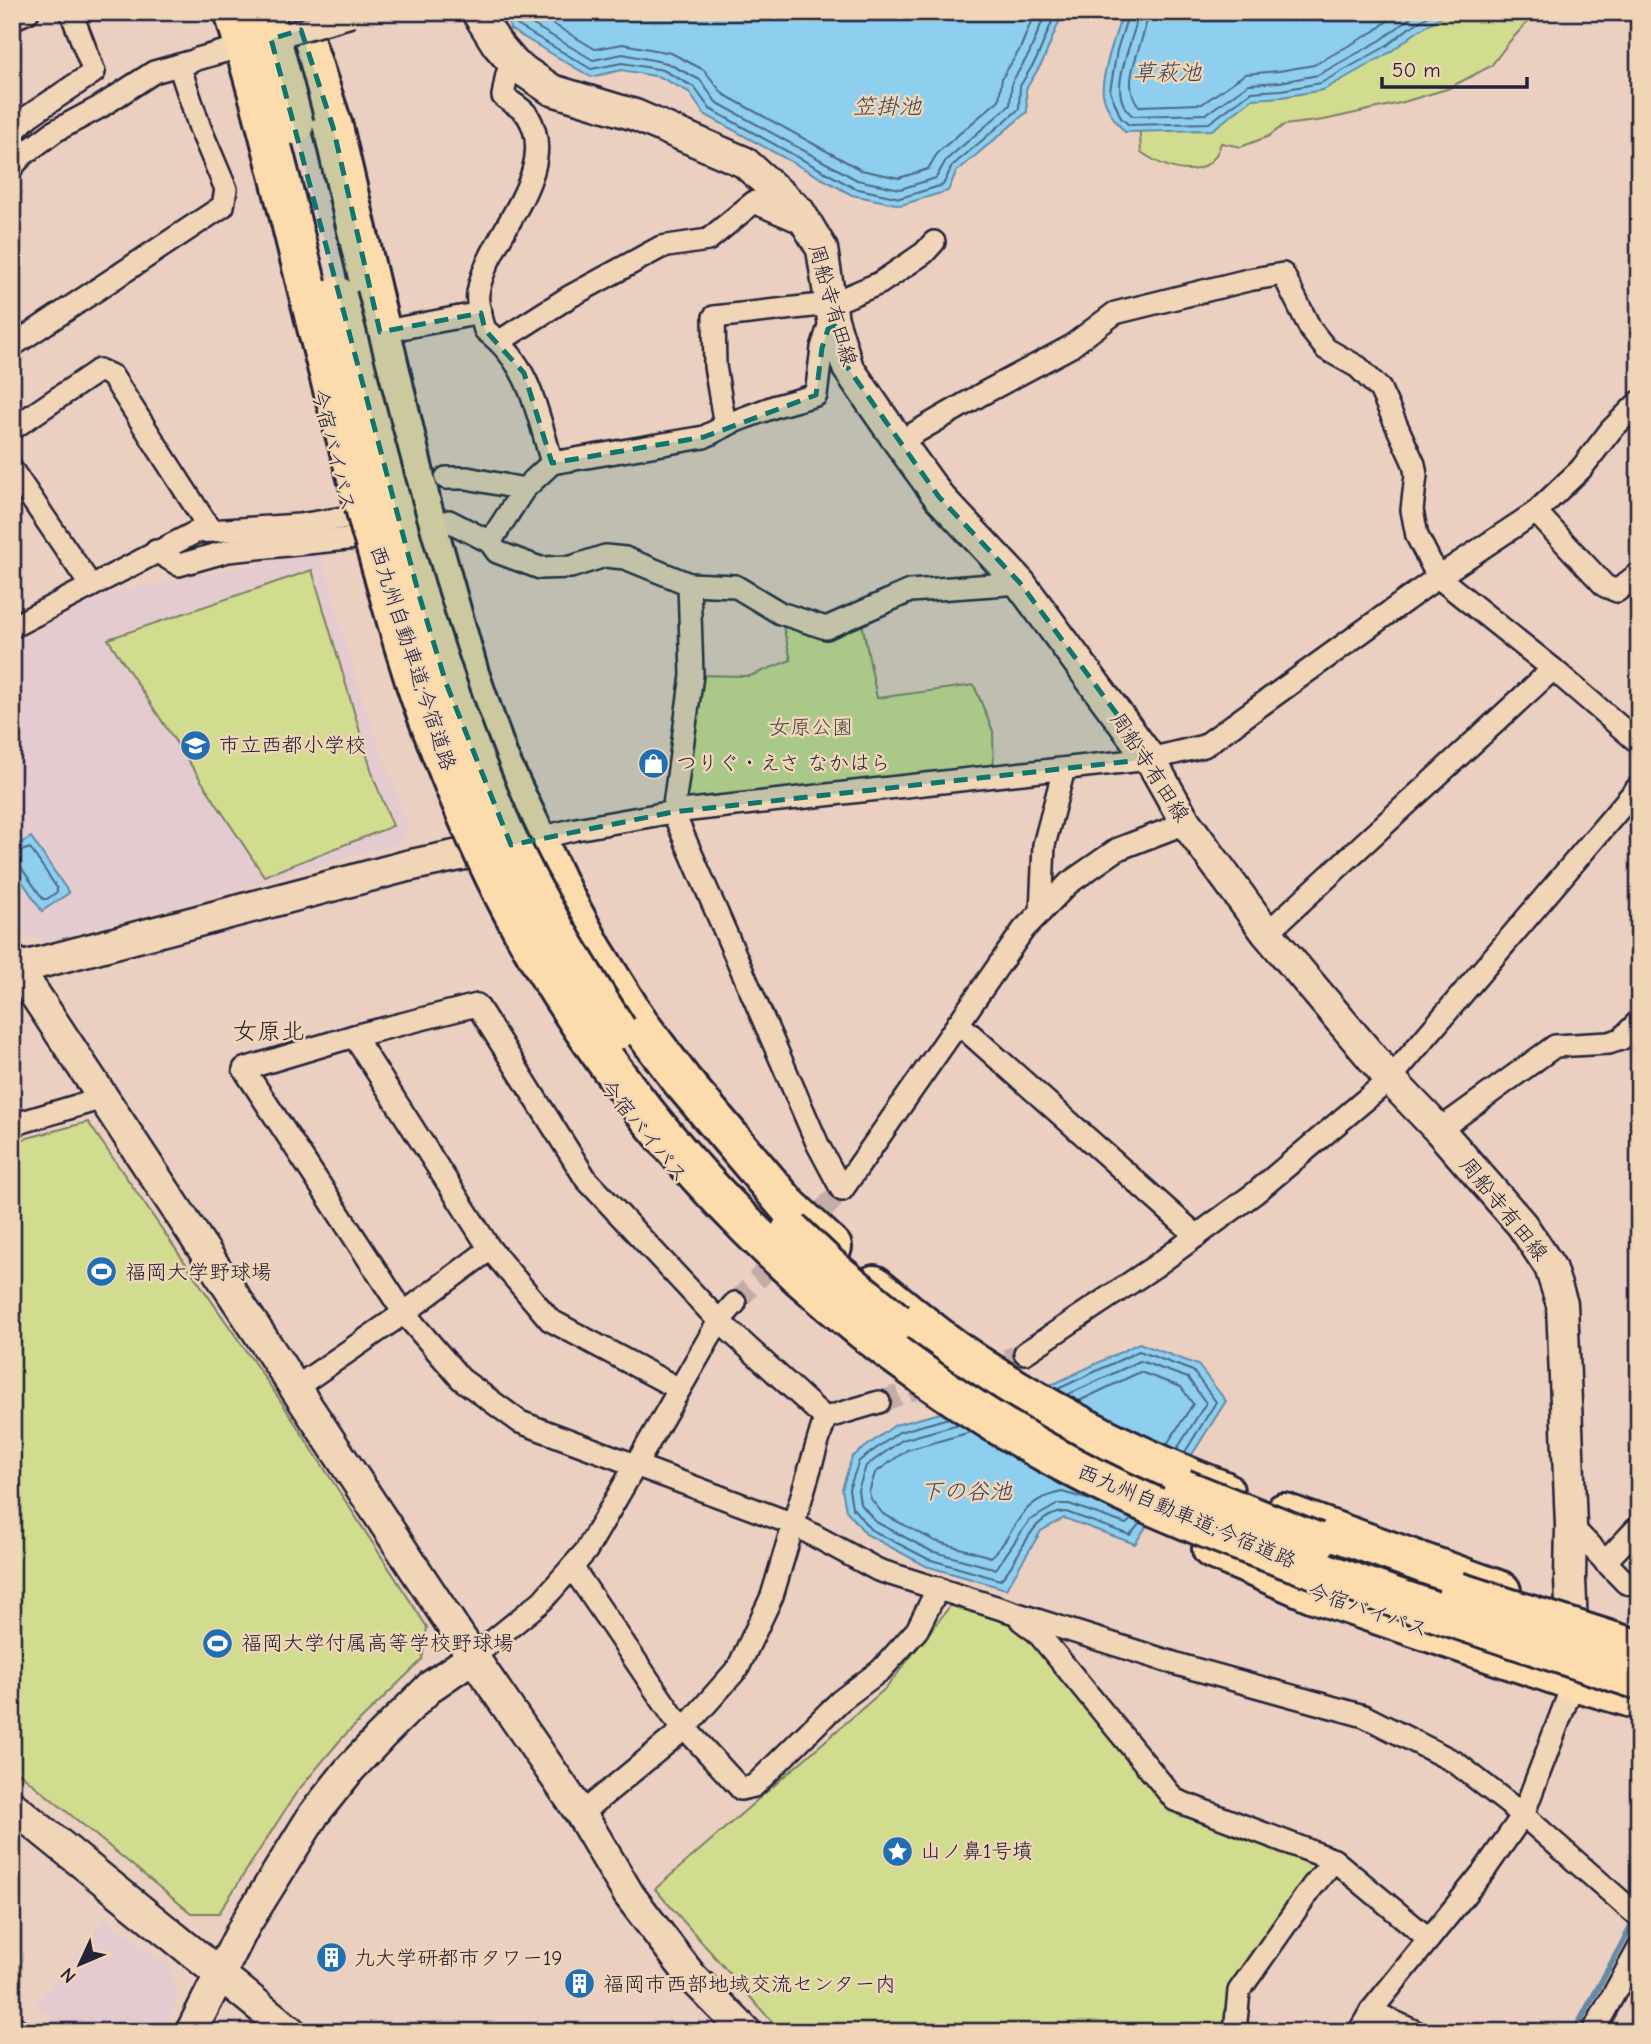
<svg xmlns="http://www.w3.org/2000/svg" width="1651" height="2044" font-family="'Comic Neue','Klee One',sans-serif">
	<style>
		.built { fill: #e4cbcf }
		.green { fill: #d1dc8f; stroke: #7a7f65; stroke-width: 2 }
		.water { fill: #8ecfef; stroke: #638aa7; stroke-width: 2 }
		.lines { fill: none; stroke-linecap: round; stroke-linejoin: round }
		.shore { stroke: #4d6783; stroke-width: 2 }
		.stream { stroke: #638aa7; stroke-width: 6 }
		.street-tunnel { stroke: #c3ada7; stroke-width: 21; stroke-dasharray: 21 10; stroke-linecap: butt }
		.street-casing { stroke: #22223b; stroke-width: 26 }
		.secondary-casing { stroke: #22223b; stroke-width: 35 }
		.highway-casing { stroke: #22223b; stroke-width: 44 }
		.street { stroke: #f1d5b7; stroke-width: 21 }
		.secondary { stroke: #f1d5b7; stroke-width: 30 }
		.highway { stroke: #fcdcac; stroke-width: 38 }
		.rail-casing { stroke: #22223b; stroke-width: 8 }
		.rail { stroke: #f1d5b7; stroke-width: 5; stroke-dasharray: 16; stroke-linecap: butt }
		.street-bridge-casing { stroke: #22223b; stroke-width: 26; stroke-linecap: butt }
		.highway-bridge-casing { stroke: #22223b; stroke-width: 44; stroke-linecap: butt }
		.street-bridge { stroke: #f1d5b7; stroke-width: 21 }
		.highway-bridge { stroke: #fcdcac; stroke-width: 38 }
		.marked { fill: #0f766e; fill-opacity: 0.2; stroke: #0f766e; stroke-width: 5; stroke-dasharray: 14 9; stroke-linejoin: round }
		.labels { text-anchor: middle; stroke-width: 5; stroke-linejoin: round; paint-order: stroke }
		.street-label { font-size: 21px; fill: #22223b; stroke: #f1d5b7 }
		.park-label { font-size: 21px; fill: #45474c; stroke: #f1d5b7 }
		.poi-label { font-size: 21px; fill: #22223b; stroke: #f1d5b7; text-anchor: start }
		.water-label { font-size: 23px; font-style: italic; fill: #38455f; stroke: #f1d5b7 }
		.quarter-label { font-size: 24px; fill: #22223b; stroke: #f1d5b7 }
	</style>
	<rect width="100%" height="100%" fill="#ebd0c2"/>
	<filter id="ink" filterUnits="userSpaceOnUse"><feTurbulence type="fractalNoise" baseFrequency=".0143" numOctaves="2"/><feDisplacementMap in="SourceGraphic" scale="14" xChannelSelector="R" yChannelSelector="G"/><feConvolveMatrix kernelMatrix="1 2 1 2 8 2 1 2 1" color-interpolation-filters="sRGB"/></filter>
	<g filter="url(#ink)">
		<g class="built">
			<polygon points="322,551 341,626 367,712 407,821 404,842 43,943 28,935 12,912 12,644 107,593"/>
			<polygon points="106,1917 171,1968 178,1999 163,2032 69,2032 35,2004"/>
		</g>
		<g class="green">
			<path d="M1427 12H1537L1510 41 1491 66 1447 89 1400 103 1324 120 1284 125 1269 136 1241 147 1221 143C1209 184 1168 171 1141 152L1139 122Z"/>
			<polygon points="312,570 374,779 393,826 264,876 108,639"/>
			<polygon points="780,613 826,628 860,613 877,698 974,685 993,731 994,777 673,812 692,675 750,676 791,660"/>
			<polygon points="88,1122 282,1403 427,1627 422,1660 342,1738 296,1793 219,1913 191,1913 12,1767 12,1142"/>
			<polygon points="954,1601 1019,1620 1178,1815 1315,1855 1315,1871 1226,2032 781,2032 655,1889 887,1687"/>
		</g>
		<g class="water">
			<polygon points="506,12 1063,12 1043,61 1026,89 1027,112 956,172 948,191 901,205 852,195 704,114 689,92 660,77 622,70 591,77 510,29"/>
			<path d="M1123 12H1448L1414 34 1389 53 1323 90 1282 97 1253 99 1212 130 1125 132C1115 122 1106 108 1103 94 1100 77 1117 30 1123 12Z"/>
			<polygon points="31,837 69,893 42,911 12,866 12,849"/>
			<polygon points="1139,1343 1198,1365 1226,1401 1135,1544 1064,1518 1041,1531 1006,1589 926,1566 866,1534 846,1510 842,1489 852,1457 895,1425 1056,1383"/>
		</g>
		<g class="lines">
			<g class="shore">
				<polyline points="513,12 517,25 591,69 622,63 663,70 694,87 710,109 854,188 900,198 943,185 952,166 1019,109 1020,86 1037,58 1056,12"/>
				<polyline points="522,12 525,20 593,60 623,54 667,63 700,80 716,102 857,180 900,189 936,178 946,160 1010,105 1012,82 1029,54 1046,12"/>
				<polyline points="533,12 595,49 623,44 671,53 704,70 723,94 861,170 899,178 928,169 938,152 999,100 1002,78 1020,49 1035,12"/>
				<polyline points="1129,12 1117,50 1110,91 1121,118 1129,125 1209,123 1251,92 1281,90 1321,83 1385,47 1409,28 1435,12"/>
				<path d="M1138 12C1136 41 1102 93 1133 116L1206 114 1249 84 1280 82 1318 75 1381 40 1418 12"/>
				<path d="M1148 12C1147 40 1117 82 1139 106L1202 104 1245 74 1279 71 1314 65 1375 31 1398 12"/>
				<polyline points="12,854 30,848 57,888 57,892 47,899 43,899 20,866 12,863"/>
				<polyline points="1058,1389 1139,1351 1193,1371 1216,1402 1185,1452"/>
				<polyline points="1067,1395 1140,1361 1188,1378 1206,1403 1177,1449"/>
				<polyline points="1079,1401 1140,1372 1181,1387 1193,1404 1167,1444"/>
				<path d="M949 1418 899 1432 859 1461 849 1489 852 1507 870 1529 928 1559 1000 1580C1022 1560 1028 1513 1066 1512L1130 1535 1140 1523"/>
				<polyline points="959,1424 902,1440 866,1466 858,1490 860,1503 876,1522 931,1551 996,1569 1029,1521 1058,1504 1069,1504 1126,1524 1132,1519"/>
				<path d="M971 1432 907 1450 875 1473 869 1492 871 1499 883 1514 935 1541 991 1557C1018 1534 1014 1501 1062 1492L1094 1501"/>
			</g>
			<polyline class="stream" points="1574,2032 1636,1918"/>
			<g class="street-tunnel">
				<polyline points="735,1303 842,1190"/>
				<polyline points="977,1369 1025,1353"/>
				<polyline points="879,1402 940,1381"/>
			</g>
			<defs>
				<g id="street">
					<polyline points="12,19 28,12"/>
					<path d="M515 65 507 74 503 96C510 102 523 108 528 116 562 172 486 238 478 293 476 304 482 319 485 330 530 363 537 412 552 463L524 489 490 542 497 552 540 568 571 567 605 556 625 558 689 584 735 586 780 613 826 628 910 591 1020 583"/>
					<polyline points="12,133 29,116 94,72 71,12"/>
					<polyline points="12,167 24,154 55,131 100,107 154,72 193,61"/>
					<polyline points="380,332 481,313"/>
					<polyline points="500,341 569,297 661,247 708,240 754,202 803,223"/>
					<polyline points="12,346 223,206 226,189 200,128 179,65"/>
					<polyline points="725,426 715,366 714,317 830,304 880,283 924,253 934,242"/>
					<polyline points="12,429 99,370 112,376 211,531"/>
					<polyline points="899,442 982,394 1070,347 1115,313 1248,280 1283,274 1311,330 1326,349 1358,367 1380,389 1414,464 1416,475 1412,510 1417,536 1438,577 1553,669 1639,743"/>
					<polyline points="552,463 704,437 733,422 776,406 816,395 822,348 828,329 835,326"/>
					<polyline points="12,470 91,586"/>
					<polyline points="446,478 467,478 524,489"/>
					<polyline points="1536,512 1605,586 1617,591 1639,573"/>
					<polyline points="428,525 449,521 490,542"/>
					<polyline points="156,551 179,565 228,551 357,538"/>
					<polyline points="689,584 692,675 673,812 818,1145 842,1190 1024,929 1069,883 1118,849 1186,823"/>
					<polyline points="12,627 196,532 299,525 343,518"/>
					<polyline points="528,841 576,829 673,812 1150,759 1204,746 1438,577 1536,512 1581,469 1611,430 1639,402"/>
					<polyline points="1041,912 1044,845 1064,769"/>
					<polyline points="1267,933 1553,669"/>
					<polyline points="958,1023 1197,1236"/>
					<polyline points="354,1036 490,1249 550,1320 679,1389"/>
					<polyline points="12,1125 103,1098"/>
					<polyline points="1439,1130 1555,1046 1609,1043 1621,1039 1639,1021"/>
					<polyline points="490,1249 404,1313 244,1069 354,1036 477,1005 586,1179 719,1321 825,1418"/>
					<polyline points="1025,1353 1154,1267 1255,1193 1390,1079 1639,786"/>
					<polyline points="295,1388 404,1313 461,1379 520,1422 793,1524 878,1570 1180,1665 1364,1716 1455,1762 1523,1815 1574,1681"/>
					<polyline points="825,1418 772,1596 738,1668 685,1728 741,1789 754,1786 840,1701 881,1670 917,1630 938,1588"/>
					<polyline points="825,1418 879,1402"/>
					<polyline points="1571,1526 1626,1583 1639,1585"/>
					<polyline points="1605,1562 1639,1526"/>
					<polyline points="572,1567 673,1716 685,1728 581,1814"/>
					<polyline points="1021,1620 1037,1632 1175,1800 1334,1860 1312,1887 1239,1991 1235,2032"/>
					<polyline points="473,1657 542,1601 586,1551 719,1321 735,1303"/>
					<polyline points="1334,1860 1429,1939"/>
					<polyline points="1371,2011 1416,2032"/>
					<polyline points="1359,2032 1371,2011 1484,1871 1523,1815 1639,1917"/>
					<polyline points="1593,2032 1639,1948"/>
				</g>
				<g id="secondary">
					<polyline points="477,12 497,44 515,65 552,90 635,115 744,162 799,211 822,249 833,320 848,368 899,442 939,497 1020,583 1150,759 1186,823 1267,933 1390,1079 1439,1130 1522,1225 1550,1267 1562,1304 1571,1526 1570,1579 1573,1649"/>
					<polyline points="12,960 473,1657 581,1814 629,1895 691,1976 746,2032"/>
					<polyline points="12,970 407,866 474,852"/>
					<polyline points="12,1806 291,2032"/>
					<polyline points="191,2032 245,1925 314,1814 350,1769 380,1737 431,1686 473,1657"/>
				</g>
				<g id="highway">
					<polyline points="295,12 333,127 421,504 469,674 499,760 562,893 593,950 639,1024 682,1081 788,1206 832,1247"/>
					<path d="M874 1285C910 1314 945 1345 985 1370 1060 1418 1141 1459 1224 1491"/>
					<polyline points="1284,1513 1501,1591"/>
					<polyline points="1212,1549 1314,1593 1574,1681 1639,1700"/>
				</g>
			</defs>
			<use href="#street" class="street-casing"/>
			<use href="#secondary" class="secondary-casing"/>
			<use href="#highway" class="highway-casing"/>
			<use href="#street" class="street"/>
			<use href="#secondary" class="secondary"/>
			<use href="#highway" class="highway"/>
			<defs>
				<g id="rail">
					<polyline points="12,2014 35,2032"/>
					<polyline points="12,2029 16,2032"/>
				</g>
			</defs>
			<use href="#rail" class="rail-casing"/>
			<use href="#rail" class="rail"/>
			<defs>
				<polyline id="street-bridge" points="197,59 352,16"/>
				<g id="highway-bridge">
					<path d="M234 12C272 133 298 256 330 378 343 427 357 476 370 526 386 582 401 640 420 696 447 770 476 843 513 912 637 1144 834 1339 1065 1463 1141 1504 1223 1536 1304 1565 1415 1606 1527 1643 1639 1680"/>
					<polyline points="264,12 294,125"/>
					<path d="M337 296C382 474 429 663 504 832 535 901 576 966 617 1030"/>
					<polyline points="791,1231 829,1267 896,1322"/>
					<polyline points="1183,1489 1316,1542"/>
					<polyline points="1458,1592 1639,1650"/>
				</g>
			</defs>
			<use href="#street-bridge" class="street-bridge-casing"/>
			<use href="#highway-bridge" class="highway-bridge-casing"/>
			<use href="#street-bridge" class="street-bridge"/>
			<use href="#highway-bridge" class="highway-bridge"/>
		</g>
	</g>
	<path class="marked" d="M301 30 333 127 380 332 481 313 485 330 524 373 552 463 704 437 816 395 822 348 828 329 835 326 848 368 939 497 1020 583 1150 759 673 812 511 845 446 683 419 595 271 39Z"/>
	<defs>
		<symbol id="school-disc" viewBox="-11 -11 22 22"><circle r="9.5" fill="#1f6fb2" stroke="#f1d5b7"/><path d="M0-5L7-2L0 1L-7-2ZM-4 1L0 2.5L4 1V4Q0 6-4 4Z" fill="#fff"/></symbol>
		<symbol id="shop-disc" viewBox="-11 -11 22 22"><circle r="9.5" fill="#1f6fb2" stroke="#f1d5b7"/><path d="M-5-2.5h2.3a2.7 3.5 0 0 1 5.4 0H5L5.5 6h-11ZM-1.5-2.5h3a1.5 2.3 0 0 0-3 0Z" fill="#fff"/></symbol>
		<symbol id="stadium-disc" viewBox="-11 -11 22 22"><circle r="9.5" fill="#1f6fb2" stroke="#f1d5b7"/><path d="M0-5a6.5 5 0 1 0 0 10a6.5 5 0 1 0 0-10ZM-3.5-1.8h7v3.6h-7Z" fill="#fff"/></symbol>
		<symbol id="sight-disc" viewBox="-11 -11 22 22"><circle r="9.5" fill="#1f6fb2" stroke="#f1d5b7"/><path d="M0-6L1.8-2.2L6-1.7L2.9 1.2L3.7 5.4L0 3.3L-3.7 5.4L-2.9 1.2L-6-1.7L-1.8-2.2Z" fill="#fff"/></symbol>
		<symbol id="building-disc" viewBox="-11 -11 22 22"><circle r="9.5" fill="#1f6fb2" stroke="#f1d5b7"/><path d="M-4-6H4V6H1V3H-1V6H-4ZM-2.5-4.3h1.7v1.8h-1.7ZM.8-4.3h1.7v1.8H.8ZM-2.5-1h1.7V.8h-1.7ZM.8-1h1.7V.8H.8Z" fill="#fff"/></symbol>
	</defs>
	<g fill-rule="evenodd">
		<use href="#school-disc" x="178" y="728" width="35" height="35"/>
		<use href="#shop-disc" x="636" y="746" width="35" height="35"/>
		<use href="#stadium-disc" x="84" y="1254" width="35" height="35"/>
		<use href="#stadium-disc" x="200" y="1626" width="35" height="35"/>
		<use href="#sight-disc" x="880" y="1834" width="35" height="35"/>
		<use href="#building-disc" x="314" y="1940" width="35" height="35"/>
		<use href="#building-disc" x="562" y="1966" width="35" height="35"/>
	</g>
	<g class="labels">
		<g class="street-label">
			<text transform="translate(833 305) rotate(74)" y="7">周船寺有田線</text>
			<text transform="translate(334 450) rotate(76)" y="7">今宿バイパス</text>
			<text transform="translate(413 658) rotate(72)" y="7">西九州自動車道;今宿道路</text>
			<text transform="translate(1150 767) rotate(57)" y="7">周船寺有田線</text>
			<text transform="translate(644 1131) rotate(51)" y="7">今宿バイパス</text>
			<text transform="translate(1504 1209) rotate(51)" y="7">周船寺有田線</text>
			<text transform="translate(1187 1516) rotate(23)" y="7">西九州自動車道;今宿道路</text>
			<text transform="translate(1368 1610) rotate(19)" y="7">今宿バイパス</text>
		</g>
		<g class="park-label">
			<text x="811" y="734">女原公園</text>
		</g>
		<g class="poi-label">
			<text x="219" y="752">市立西都小学校</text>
			<text x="676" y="770">つりぐ・えさ なかはら</text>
			<text x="125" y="1279">福岡大学野球場</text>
			<text x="241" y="1650">福岡大学付属高等学校野球場</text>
			<text x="920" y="1858">山ノ鼻1号墳</text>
			<text x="354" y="1965">九大学研都市タワー19</text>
			<text x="603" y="1991">福岡市西部地域交流センター内</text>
		</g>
		<g class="water-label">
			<text x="1167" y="80">草萩池</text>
			<text x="887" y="114">笠掛池</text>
			<text x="966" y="1499">下の谷池</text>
		</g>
		<g class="quarter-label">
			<text x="269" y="1039">女原北</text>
		</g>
	</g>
	<rect width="1651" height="2044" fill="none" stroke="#f1d5b7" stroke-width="42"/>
	<rect x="21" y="21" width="1609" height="2002" fill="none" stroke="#22223b" stroke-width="2.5" filter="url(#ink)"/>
	<g transform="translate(80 1964) rotate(226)" stroke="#f1d5b7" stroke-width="5" paint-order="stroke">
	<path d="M0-5L12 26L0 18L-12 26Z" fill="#22223b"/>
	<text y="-10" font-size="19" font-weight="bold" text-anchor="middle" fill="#22223b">N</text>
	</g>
	<path d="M1382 77v10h145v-10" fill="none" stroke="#22223b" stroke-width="3.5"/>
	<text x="1392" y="77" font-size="21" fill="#22223b" stroke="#f1d5b7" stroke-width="5" paint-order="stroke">50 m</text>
</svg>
